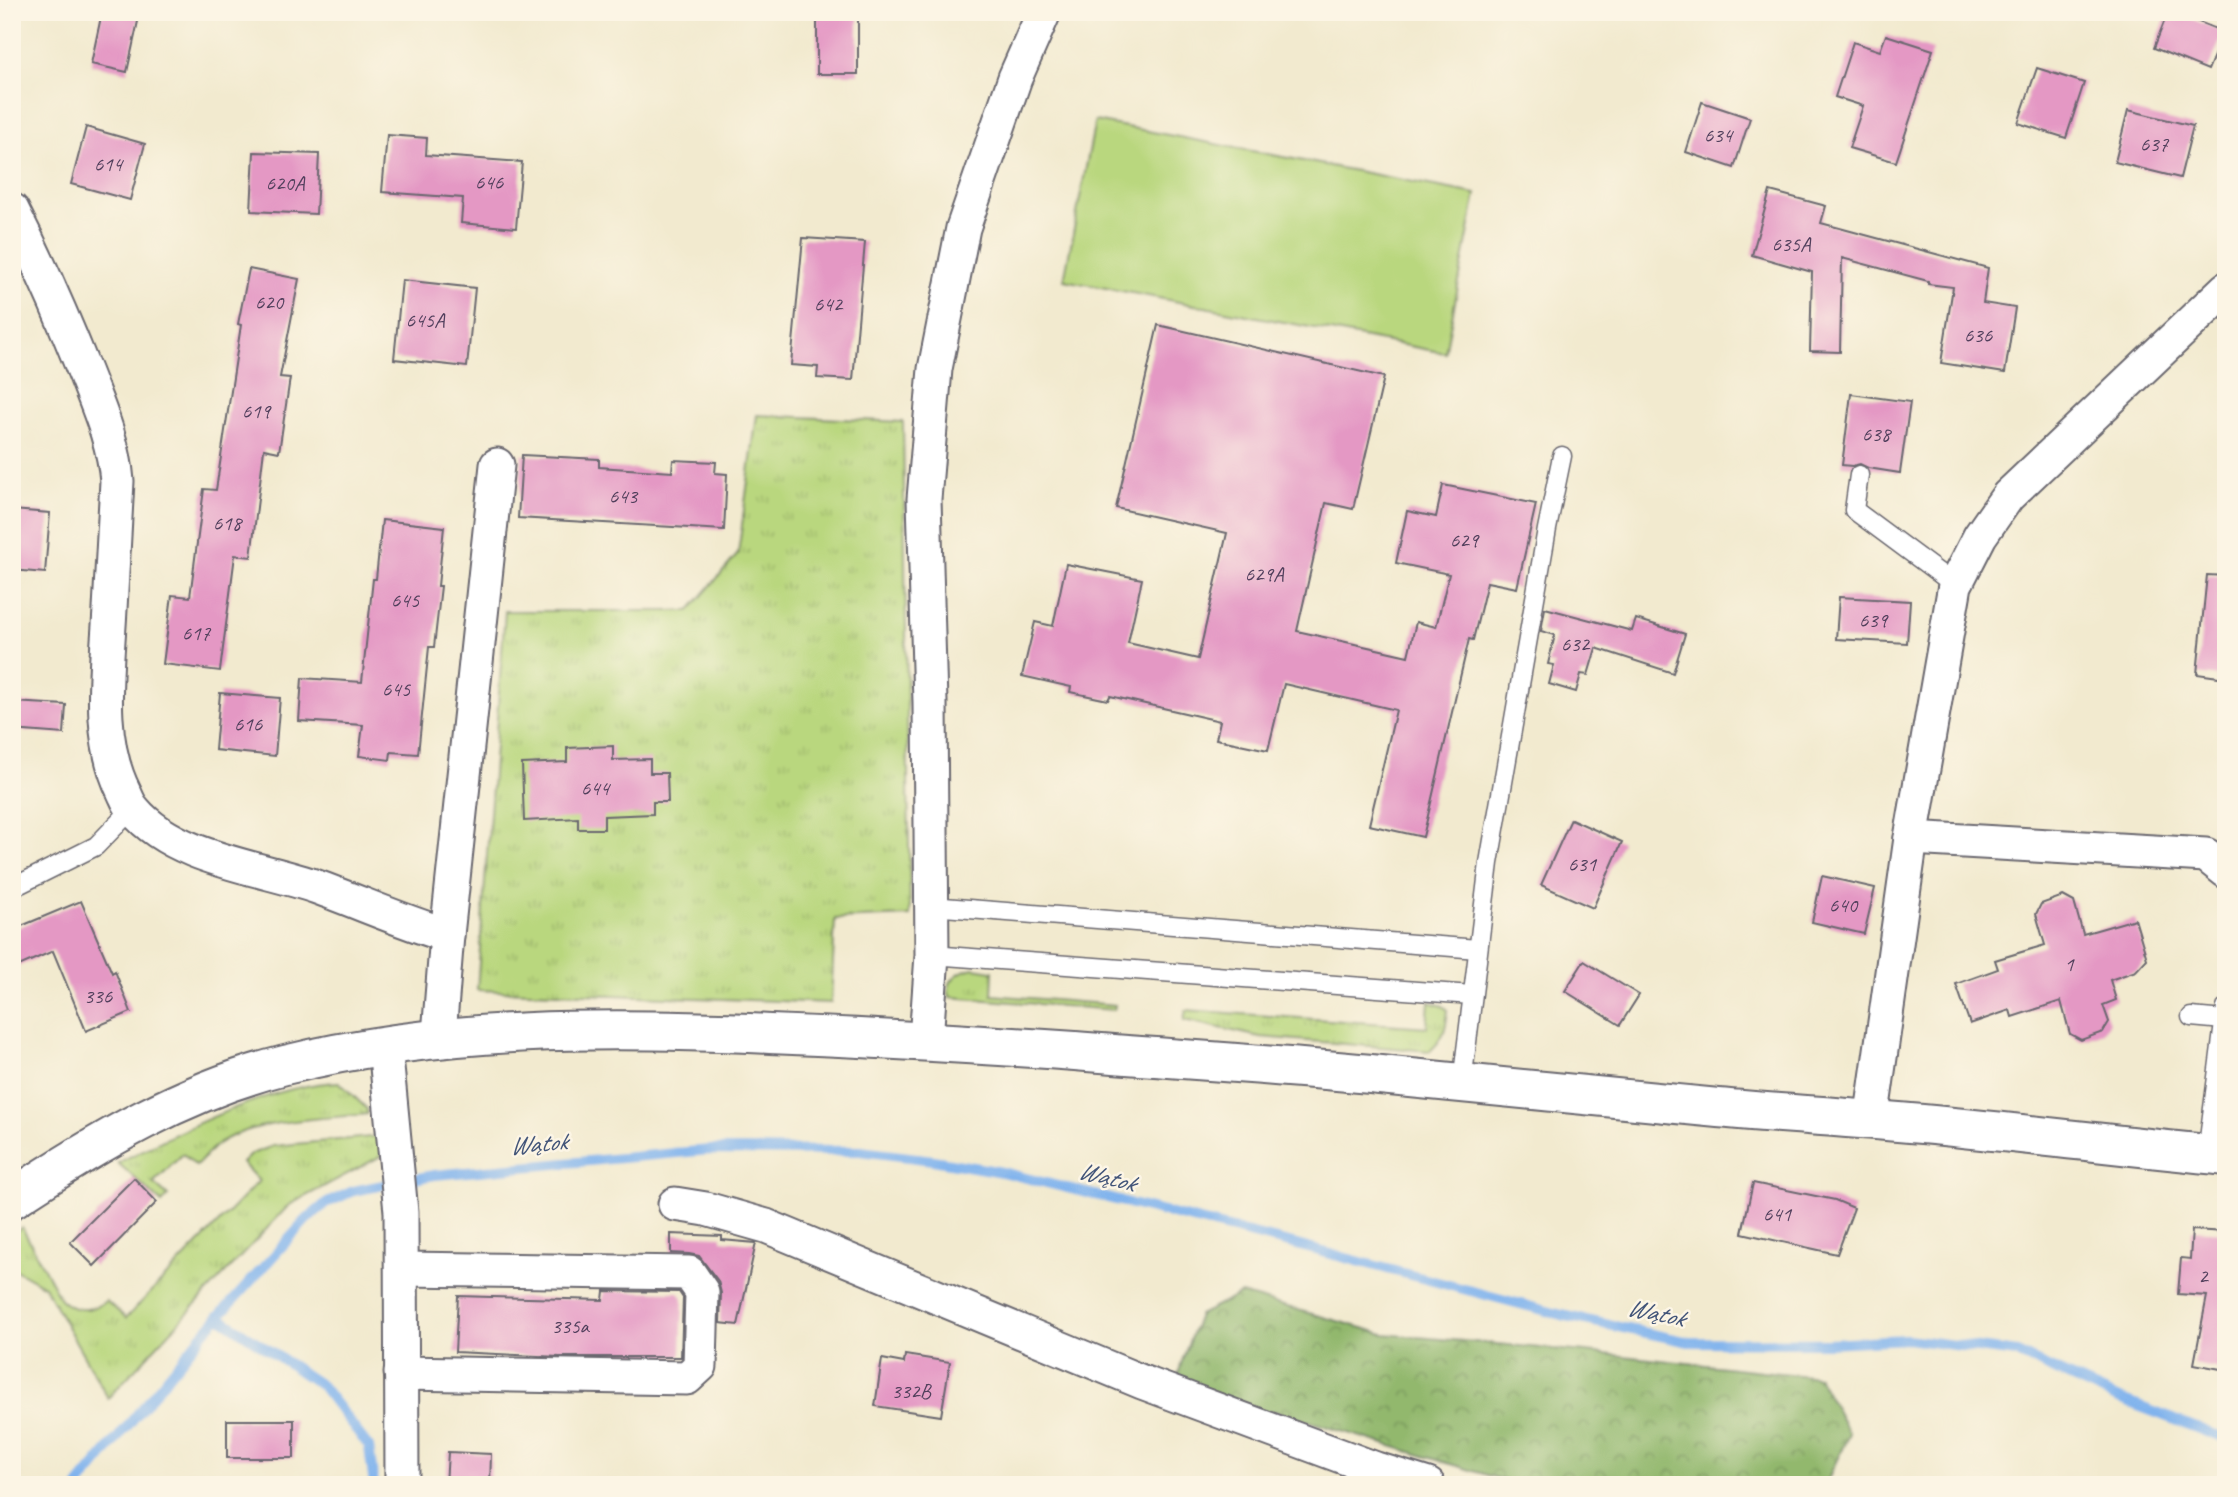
<svg xmlns="http://www.w3.org/2000/svg" width="2238" height="1497" font-family="Caveat,sans-serif">
	<style>
		.grass { fill: url(#grass-tufts); stroke: #6e7c5c; stroke-width: 2 }
		.forest { fill: url(#forest-crowns); stroke: #5a6d54; stroke-width: 2 }
		.pitch { fill: #b9d77e; stroke: #6e7c5c; stroke-width: 2 }
		.lines { fill: none; stroke-linecap: round; stroke-linejoin: round }
		.stream { stroke: #80b3ed; stroke-width: 10 }
		.building { fill: #e498c4 }
		.lane-casing { stroke: #6b686f; stroke-width: 21 }
		.street-casing { stroke: #6b686f; stroke-width: 37 }
		.secondary-casing { stroke: #6b686f; stroke-width: 42 }
		.lane { stroke: #fff; stroke-width: 18 }
		.street { stroke: #fff; stroke-width: 33 }
		.secondary { stroke: #fff; stroke-width: 38 }
		.labels { text-anchor: middle; stroke-width: 5; stroke-linejoin: round; paint-order: stroke }
		.number-label { font-size: 21px; fill: #52405d }
		.water-label { font-size: 26px; font-style: italic; fill: #435579; stroke: #fcf5e5 }
	</style>
	<defs>
		<pattern id="grass-tufts" width="24" height="20" patternUnits="userSpaceOnUse" patternTransform="scale(1.75)"><rect width="24" height="20" fill="#b9d77e"/><path d="M3 7l-1-3M5 7V3M7 7l1-3M15 17l-1-3M17 17v-4M19 17l1-3" fill="none" stroke="#9fb86e"/></pattern>
		<pattern id="forest-crowns" width="20" height="18" patternUnits="userSpaceOnUse" patternTransform="scale(1.75)"><rect width="20" height="18" fill="#92b86d"/><path d="M2 6a3 3 0 1 1 6 0M12 15a3 3 0 1 1 6 0" fill="none" stroke="#77955b"/></pattern>
	</defs>
	<rect width="100%" height="100%" fill="#fcf5e5"/>
	<filter id="ink" filterUnits="userSpaceOnUse"><feTurbulence type="fractalNoise" baseFrequency=".0143" numOctaves="2"/><feDisplacementMap in="SourceGraphic" scale="14" xChannelSelector="R" yChannelSelector="G"/><feConvolveMatrix kernelMatrix="1 2 1 2 8 2 1 2 1" color-interpolation-filters="sRGB"/></filter>
	<filter id="wash" filterUnits="userSpaceOnUse"><feTurbulence type="fractalNoise" baseFrequency=".00686" numOctaves="4" result="noise"/><feDisplacementMap in="SourceGraphic" scale="28" xChannelSelector="R" yChannelSelector="G"/><feGaussianBlur stdDeviation="1.57" result="paint"/><feColorMatrix in="noise" values="0 0 0 0 0 0 0 0 0 0 0 0 0 0 0 0 0 1.4 0 .05"/><feComposite in="paint" operator="in"/></filter>
	<g filter="url(#wash)">
		<rect width="100%" height="100%" fill="#f2eacf"/>
		<g class="grass">
			<polygon points="757,415 903,422 910,916 835,919 831,1003 477,990 505,611 689,611 738,554"/>
			<path d="M974 968 993 971 992 995 1115 1005 1114 1010 950 997C944 981 960 970 974 968Z"/>
			<path d="M1429 1002 1443 1006 1448 1010C1446 1028 1444 1039 1430 1051L1260 1037 1184 1020 1186 1010 1427 1027Z"/>
			<path d="M339 1082 367 1109 368 1114C324 1119 250 1119 215 1146 209 1152 203 1159 196 1166L183 1154 153 1183 168 1196 162 1203 118 1163C177 1132 272 1084 339 1082Z"/>
			<path d="M381 1136 383 1155 289 1205 108 1398 44 1286 12 1268V1234L22 1227 60 1299C75 1313 90 1312 106 1301L126 1318 259 1181 242 1163 251 1154 273 1146Z"/>
		</g>
		<polygon class="forest" points="1241,1294 1384,1334 1586,1352 1818,1377 1849,1434 1825,1485 1520,1485 1275,1411 1209,1420 1169,1407 1182,1361 1199,1315"/>
		<polygon class="pitch" points="1095,121 1476,194 1445,353 1064,280"/>
		<g class="lines">
			<g class="stream">
				<polyline points="218,1316 322,1386 369,1447 374,1485"/>
				<polyline points="79,1485 202,1335 306,1220 325,1204 353,1191 434,1175 710,1150 860,1151 933,1160 1002,1172 1289,1243 1562,1315 1689,1342 1828,1343 1907,1339 2017,1353 2114,1397 2226,1439"/>
			</g>
		</g>
		<g id="blocks">
			<g class="building">
				<polygon points="102,12 140,12 127,72 91,64"/>
				<rect x="817" y="12" width="41" height="62"/>
				<polygon points="2168,12 2174,12 2224,32 2208,70 2154,48"/>
				<polygon points="1886,35 1933,50 1896,162 1849,148 1863,106 1835,97 1853,42 1880,51"/>
				<polygon points="2037,68 2084,83 2066,138 2018,123"/>
				<polygon points="1702,102 1750,118 1734,168 1686,152"/>
				<polygon points="2128,110 2193,126 2180,178 2115,162"/>
				<polygon points="86,127 145,144 130,200 71,184"/>
				<polygon points="387,135 427,138 426,155 522,162 516,228 461,223 463,198 382,192"/>
				<polygon points="254,152 319,154 316,214 251,211"/>
				<polygon points="1770,191 1826,206 1821,223 1988,268 1983,303 2015,308 2005,373 1941,363 1953,287 1928,284 1928,281 1842,258 1840,352 1810,351 1812,272 1752,255"/>
				<polygon points="803,238 865,242 853,380 817,378 818,367 791,365"/>
				<polygon points="249,269 299,279 280,377 290,378 279,452 264,449 251,557 235,555 220,671 163,664 172,595 190,597 204,489 216,490 241,325 238,324"/>
				<polygon points="402,280 475,288 467,367 394,359"/>
				<polygon points="1158,325 1384,377 1353,509 1326,503 1297,631 1408,656 1416,622 1436,627 1449,574 1396,563 1407,511 1436,517 1443,485 1536,504 1517,588 1487,582 1473,640 1469,639 1423,837 1369,825 1396,710 1284,684 1268,750 1216,739 1220,721 1110,696 1108,700 1070,692 1071,687 1022,676 1035,622 1053,626 1066,564 1142,579 1128,643 1198,659 1227,533 1116,508"/>
				<polygon points="1851,394 1910,402 1900,473 1868,468 1860,464 1852,466 1842,465"/>
				<polygon points="522,455 599,459 599,467 672,472 673,460 716,462 715,473 727,474 724,530 518,518"/>
				<polygon points="12,510 50,513 45,573 12,570"/>
				<polygon points="382,520 444,527 438,586 441,586 434,647 429,647 418,754 391,752 390,760 359,756 363,725 299,721 302,678 362,682 373,579 376,579"/>
				<polygon points="2207,575 2226,576 2226,678 2197,674"/>
				<polygon points="1839,597 1910,601 1907,643 1836,639"/>
				<polygon points="1545,608 1632,631 1636,619 1685,634 1673,673 1596,648 1588,675 1581,674 1576,692 1549,684 1554,665 1548,664 1555,635 1541,631"/>
				<polygon points="220,693 280,698 275,756 215,750"/>
				<polygon points="12,702 66,705 64,734 12,730"/>
				<polygon points="613,746 613,760 650,759 650,773 667,773 668,802 653,802 653,814 604,816 604,829 578,829 578,818 524,821 522,764 567,762 567,748"/>
				<polygon points="1571,819 1622,842 1593,908 1541,885"/>
				<polygon points="1822,876 1875,888 1864,934 1812,922"/>
				<polygon points="2063,896 2074,902 2083,934 2135,919 2147,959 2136,971 2110,980 2116,1000 2103,1005 2109,1022 2103,1032 2081,1040 2070,1034 2061,1001 2012,1017 2010,1010 1970,1024 1956,984 1998,969 1995,960 2045,945 2036,914 2041,904"/>
				<polygon points="81,901 112,973 115,971 131,1012 86,1031 53,951 12,969 12,932 19,927"/>
				<polygon points="1584,961 1639,995 1620,1025 1565,991"/>
				<polygon points="134,1178 157,1202 94,1266 70,1242"/>
				<polygon points="1753,1183 1835,1200 1854,1208 1837,1254 1742,1233"/>
				<polygon points="2192,1230 2226,1232 2226,1370 2194,1364 2207,1296 2178,1294 2181,1258 2190,1259"/>
				<polygon points="671,1234 722,1236 722,1240 756,1243 738,1325 720,1323 721,1293 718,1281 699,1256 689,1254 671,1253"/>
				<polygon points="604,1291 679,1292 683,1298 681,1357 560,1357 455,1352 458,1296 603,1300"/>
				<polygon points="905,1355 950,1362 941,1416 875,1406 882,1359 904,1363"/>
				<rect x="227" y="1420" width="67" height="38"/>
				<polygon points="448,1452 491,1454 490,1485 446,1485"/>
			</g>
		</g>
	</g>
	<g filter="url(#ink)">
		<use href="#blocks" fill-opacity="0" stroke="#6b686f" stroke-width="2"/>
		<g class="lines">
			<defs>
				<g id="lane">
					<polyline points="1859,475 1854,510 1955,585"/>
					<polyline points="12,888 96,846 132,809"/>
					<polyline points="931,906 1478,949"/>
					<polyline points="932,955 1472,995"/>
					<polyline points="2191,1017 2224,1020"/>
					<polyline points="1462,1083 1489,863 1547,529 1562,456"/>
					<polyline points="2207,1154 2226,1008"/>
				</g>
				<g id="street">
					<path d="M12 210C39 263 63 318 85 373 99 409 114 443 117 481 115 524 112 566 110 609 107 669 96 736 124 792 127 798 129 805 134 810 175 859 260 867 317 887 361 903 403 922 447 935"/>
					<polyline points="1911,838 2206,855 2226,871"/>
					<polyline points="442,1039 440,1022 447,935 497,465"/>
					<polyline points="926,1040 932,955 930,702 924,499 935,369 963,228 1015,78 1044,12"/>
					<polyline points="385,1046 401,1212 402,1485"/>
					<polyline points="1871,1121 1911,838 1955,585 1980,536 2008,496 2226,289"/>
					<polyline points="675,1204 706,1209 766,1226 1142,1382 1376,1469 1428,1485"/>
					<polyline points="401,1373 687,1378 700,1366 702,1292 689,1273 402,1269"/>
				</g>
				<path id="secondary" d="M12 1199C98 1142 185 1090 285 1065 443 1026 608 1027 770 1034 872 1038 973 1044 1075 1051 1177 1059 1278 1065 1380 1075 1493 1085 1605 1098 1718 1108 1782 1114 1846 1117 1910 1123 2016 1132 2120 1146 2226 1156"/>
			</defs>
			<use href="#lane" class="lane-casing"/>
			<use href="#street" class="street-casing"/>
			<use href="#secondary" class="secondary-casing"/>
			<use href="#lane" class="lane"/>
			<use href="#street" class="street"/>
			<use href="#secondary" class="secondary"/>
		</g>
	</g>
	<g class="labels">
		<g class="number-label">
			<text x="1718" y="142">634</text>
			<text x="2154" y="151">637</text>
			<text x="108" y="171">614</text>
			<text x="489" y="189">646</text>
			<text x="285" y="190">620A</text>
			<text x="1791" y="251">635A</text>
			<text x="269" y="309">620</text>
			<text x="828" y="311">642</text>
			<text x="425" y="327">645A</text>
			<text x="1978" y="342">636</text>
			<text x="256" y="418">619</text>
			<text x="1876" y="441">638</text>
			<text x="623" y="503">643</text>
			<text x="227" y="530">618</text>
			<text x="1464" y="547">629</text>
			<text x="1264" y="581">629A</text>
			<text x="405" y="607">645</text>
			<text x="1873" y="627">639</text>
			<text x="196" y="640">617</text>
			<text x="1575" y="651">632</text>
			<text x="396" y="696">645</text>
			<text x="248" y="731">616</text>
			<text x="595" y="795">644</text>
			<text x="1582" y="871">631</text>
			<text x="1843" y="912">640</text>
			<text x="2069" y="971">1</text>
			<text x="98" y="1003">336</text>
			<text x="1777" y="1221">641</text>
			<text x="2203" y="1283">2</text>
			<text x="570" y="1333">335a</text>
			<text x="911" y="1398">332B</text>
		</g>
		<g class="water-label">
			<text transform="translate(538 1143) rotate(-5)" y="9">Wątok</text>
			<text transform="translate(1107 1176) rotate(14)" y="9">Wątok</text>
			<text transform="translate(1656 1312) rotate(12)" y="9">Wątok</text>
		</g>
	</g>
	<rect width="2238" height="1497" fill="none" stroke="#fcf5e5" stroke-width="42"/>
</svg>
